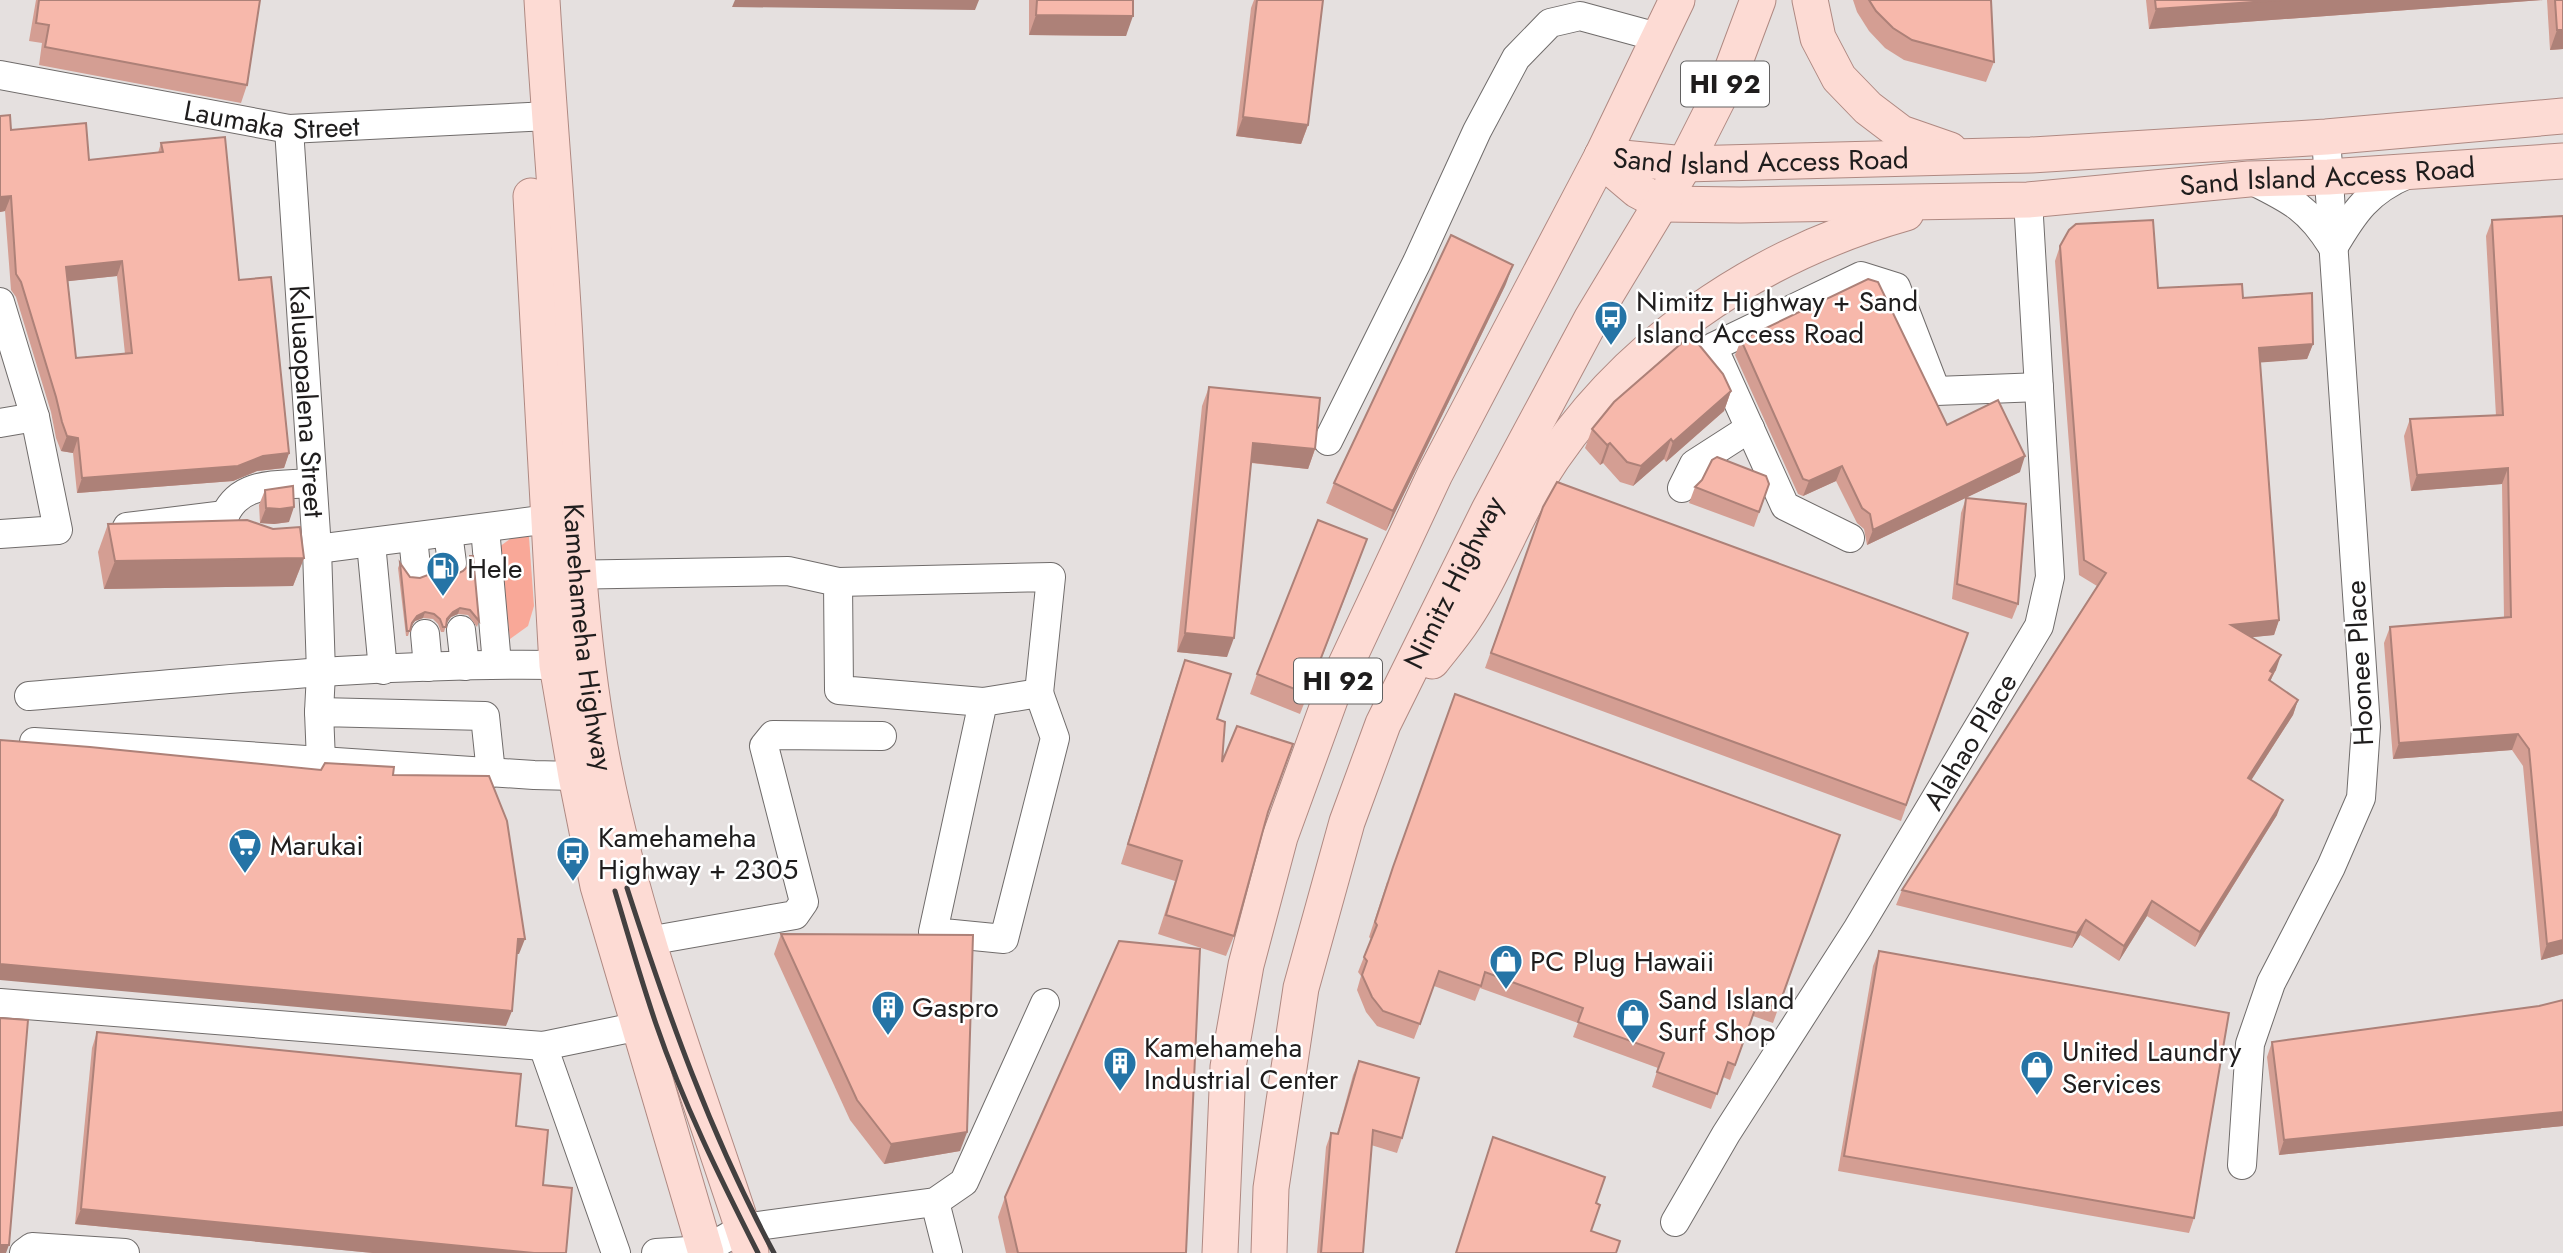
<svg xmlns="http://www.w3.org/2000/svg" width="2563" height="1253" font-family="Jost,sans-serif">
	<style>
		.green { fill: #f9a898 }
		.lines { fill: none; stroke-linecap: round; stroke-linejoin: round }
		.minor-casing { stroke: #706c6b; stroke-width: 30 }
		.major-casing { stroke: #af8982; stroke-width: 37 }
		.minor { stroke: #fff; stroke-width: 28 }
		.major { stroke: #fddbd4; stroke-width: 35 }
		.rail { stroke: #434040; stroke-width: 5 }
		.wall { fill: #d49e93; fill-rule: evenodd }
		.shaded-wall { fill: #ad8178 }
		.building { fill: #f7b8ab; stroke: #ad8178; stroke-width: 2; fill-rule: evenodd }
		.labels { text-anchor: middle; stroke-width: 5; stroke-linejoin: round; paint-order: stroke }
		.shield { fill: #fff; stroke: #626161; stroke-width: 2 }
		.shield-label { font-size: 26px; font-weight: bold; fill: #1f1d1d }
		.street-label { font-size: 28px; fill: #1f1d1d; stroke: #fff }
		.poi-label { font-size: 28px; fill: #1f1d1d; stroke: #fff; text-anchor: start }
	</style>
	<rect width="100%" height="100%" fill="#e5e0df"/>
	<polygon class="green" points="525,530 529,537 534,606 528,626 510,639 499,547 518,533"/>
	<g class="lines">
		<defs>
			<g id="minor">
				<path id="s1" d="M0 75 289 129 549 116"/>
				<path id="s2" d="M289 129 317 549 321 673 319 712"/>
				<path d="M2249 179C2289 199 2308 207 2332 246"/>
				<path d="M2333 248C2354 212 2368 191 2408 174"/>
				<polyline points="0,302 35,417 58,530 0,534"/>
				<polyline points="0,423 35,417"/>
				<polyline points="1328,441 1417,262 1477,131 1516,58 1550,23 1580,16 1661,38"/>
				<polyline points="1682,488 1694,464 1750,428"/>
				<path d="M225 515C241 480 278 486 312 483"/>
				<polyline points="127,527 225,515"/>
				<polyline points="485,528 497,664"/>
				<polyline points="448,533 452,563"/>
				<polyline points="413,537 416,567"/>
				<polyline points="1850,538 1785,506 1713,347 1861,276 1896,287 1936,391 2039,387"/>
				<polyline points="371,543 383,670"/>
				<polyline points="317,549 549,519"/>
				<polyline points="559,575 788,571 838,582 839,690 983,702 933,932 1004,939 1055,738 1039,693 983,702"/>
				<polyline points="838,582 1051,577 1039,693"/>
				<polyline points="461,630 465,666"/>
				<polyline points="425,634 428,667"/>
				<path d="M29 696C205 682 381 662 557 665"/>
				<polyline points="34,742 534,775 576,776"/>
				<polyline points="321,761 319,712 485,716 491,773"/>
				<polyline points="648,941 795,915 804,902 764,746 773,735 882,736"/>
				<polyline points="0,1003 543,1046 640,1026"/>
				<polyline points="543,1046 616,1253"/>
				<polyline points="2242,1165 2250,1044 2271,983 2331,867 2361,798 2366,727 2326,137"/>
				<polyline points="935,1202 948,1253"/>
				<path id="s3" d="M1675 1222 1726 1134 1858 928 2039 626 2050 577 2028 200"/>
				<polyline points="24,1253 32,1247 125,1253"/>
				<polyline points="656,1253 705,1250 743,1228 935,1202 964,1182 1045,1003"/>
			</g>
			<g id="major">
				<path id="s4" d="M542 0C549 120 560 239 566 359 574 496 577 632 604 768 637 934 699 1092 751 1253"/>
				<polyline points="1810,0 1818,38 1839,78 1868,108 1901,133 1950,150"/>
				<path id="s5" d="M1602 156 1611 168 1637 190 1663 204 1740 205 2028 200 2249 179 2328 177 2563 161"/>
				<path id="s6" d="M1602 156 1685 164 2031 155 2326 137 2563 116"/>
				<polyline points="531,196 557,665 576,776 598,886 706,1253"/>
				<path d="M1432 661C1443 647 1455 633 1464 619 1493 576 1510 526 1537 482 1620 347 1754 256 1906 213"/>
				<polyline points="1220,1253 1228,1067 1246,965 1280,837 1332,694 1435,474 1602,156 1677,0"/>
				<path id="s7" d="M1269 1253 1271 1188 1301 988 1347 822 1383 724 1489 510 1547 402 1592 318 1685 164 1730 75 1758 0"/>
			</g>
		</defs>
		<use href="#minor" class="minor-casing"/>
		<use href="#major" class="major-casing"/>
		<use href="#minor" class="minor"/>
		<use href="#major" class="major"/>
		<g class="rail">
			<path d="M627 888C668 1015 711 1136 774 1253"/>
			<path d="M615 891C628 935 641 980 656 1024 683 1103 720 1178 758 1253"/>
		</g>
	</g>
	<g class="wall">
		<polygon points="36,0 260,0 247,85 241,103 39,65 42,43 29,41"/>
		<polygon points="1029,0 1133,0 1126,36 1029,35"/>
		<polygon points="1254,0 1257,0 1308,125 1301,144 1236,136 1251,8"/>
		<polygon points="1853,0 1991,0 1994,62 1986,82 1904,60 1885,48 1869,31 1857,12"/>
		<polygon points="2146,0 2543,0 2149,29"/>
		<polygon points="2547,0 2563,0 2563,49 2550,50"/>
		<path d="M0 116 11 130 89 160 158 153 161 143 239 280 289 453 284 468 257 471 233 481 77 493 73 453 61 451 56 438 51 412 16 297 11 290 5 211 0 212ZM117 276 125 354 76 358 68 281Z"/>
		<polygon points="2563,216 2563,954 2541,960 2523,766 2512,750 2393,759 2384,643 2390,627 2504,618 2502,484 2411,491 2404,436 2410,419 2496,416 2486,236 2492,220"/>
		<polygon points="2060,246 2158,288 2243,298 2313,344 2307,359 2260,362 2279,620 2274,635 2252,637 2276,670 2270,681 2298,700 2293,715 2251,780 2277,815 2195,947 2147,916 2119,961 2080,935 2072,948 1896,905 1902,890 2097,586 2079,575 2055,261"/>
		<polygon points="1506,284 1386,531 1326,503 1334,483"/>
		<polygon points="1741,340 1947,425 2020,472 1867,545 1864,529 1857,523 1836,481 1803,496 1798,494 1735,355"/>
		<polygon points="1209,387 1315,449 1308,469 1251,463 1227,657 1177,652 1202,406"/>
		<polygon points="1731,391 1724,411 1666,462 1664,459 1633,486 1620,482 1603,463 1600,465 1585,448 1592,429"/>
		<polygon points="1769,484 1754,527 1689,503 1695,487"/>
		<polygon points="265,490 289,522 274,524 260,523 259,505"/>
		<polygon points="1966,498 2018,604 2012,619 1952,599 1961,513"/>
		<polygon points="1543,507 1968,633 1901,821 1485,668"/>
		<polygon points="108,524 304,558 293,586 104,589 98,552"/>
		<polygon points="470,556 479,621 477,627 468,615 458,614 451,617 447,622 444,632 441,632 438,624 433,619 423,618 415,621 411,626 408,636 406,636 398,568 400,563 410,577 420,578 428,575 431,571 434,560 441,568 448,573 457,574 463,571 468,566"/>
		<polygon points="1360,559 1300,714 1250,694 1257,674"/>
		<polygon points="1185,660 1217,719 1222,762 1268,812 1234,936 1226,956 1158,934 1175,881 1121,864 1178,680"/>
		<polygon points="1840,835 1773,1023 1753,1016 1730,1080 1723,1077 1711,1109 1652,1087 1658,1068 1573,1037 1578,1023 1480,988 1475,1001 1434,986 1414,1039 1377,1026 1366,1012 1357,990 1361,976 1358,972 1371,939 1369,937 1387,882"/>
		<polygon points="781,934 960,1151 884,1164 850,1120 774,954"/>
		<polygon points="1879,951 2194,1218 2189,1233 1838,1171 1873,966"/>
		<polygon points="2563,1000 2563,1126 2279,1155 2267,1057 2272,1042 2539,1006"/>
		<polygon points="97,1032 516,1126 543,1185 566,1253 373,1253 75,1224 92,1048"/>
		<polygon points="1359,1061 1402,1138 1397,1153 1371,1145 1363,1253 1317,1253 1326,1147 1331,1133 1337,1134 1353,1075"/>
		<polygon points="1005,1197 1186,1253 1006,1253 998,1217"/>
	</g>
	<g class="shaded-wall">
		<polygon points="735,0 979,0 975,10 732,7"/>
		<polygon points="2281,0 2543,0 2149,29 2156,9"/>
		<polygon points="1036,15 1133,16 1126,36 1029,35"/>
		<polygon points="2557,30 2563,30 2563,49 2550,50"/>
		<polygon points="1243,117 1308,125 1301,144 1236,136"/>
		<polygon points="11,196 5,211 0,212 0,197"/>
		<polygon points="122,261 117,276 61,282 66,267"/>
		<polygon points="1513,265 1506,284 1386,531 1393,511"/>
		<polygon points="2313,344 2307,359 2254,363 2259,348"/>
		<polygon points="1731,391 1724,411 1666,462 1673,442"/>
		<polygon points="67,436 78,438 73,453 61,451"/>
		<polygon points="1671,439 1664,459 1633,486 1641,466"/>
		<polygon points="1253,443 1315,449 1308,469 1246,462"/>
		<polygon points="1610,443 1603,463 1600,465 1607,445"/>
		<polygon points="289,453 284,468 257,471 233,481 77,493 82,478"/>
		<polygon points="2025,456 2020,472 1867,545 1873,530"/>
		<polygon points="1842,466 1836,481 1803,496 1809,481"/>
		<polygon points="2508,468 2502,484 2411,491 2417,475"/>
		<polygon points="294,507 289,522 274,524 260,523 266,508"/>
		<polygon points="304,558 293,586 104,589 115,561"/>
		<polygon points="460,608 458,614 451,617 446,624 447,619 453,612"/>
		<polygon points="425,612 423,618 415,621 410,628 412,623 417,616"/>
		<polygon points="2279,620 2274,635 2225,640 2231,625"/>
		<polygon points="1185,633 1234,638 1227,657 1177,652"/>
		<polygon points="2281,655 2276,670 2273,674 2268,688 2270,671"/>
		<polygon points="2298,700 2293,715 2243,793 2248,778"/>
		<polygon points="2518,734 2512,750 2393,759 2399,743"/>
		<polygon points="2283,800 2277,815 2195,947 2200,932"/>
		<polygon points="2152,901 2147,916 2119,961 2124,946"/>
		<polygon points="2086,920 2080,935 2072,948 2077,933"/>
		<polygon points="518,939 525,939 519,954 512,954"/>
		<polygon points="2563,940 2563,954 2541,960 2547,944"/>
		<polygon points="0,964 512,1011 506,1026 0,980"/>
		<polygon points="2563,1112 2563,1126 2279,1155 2284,1140"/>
		<polygon points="968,1130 960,1151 884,1164 891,1144"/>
		<polygon points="81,1209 534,1253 373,1253 75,1224"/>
		<polygon points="0,1245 9,1245 6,1253 0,1253"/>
	</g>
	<g class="building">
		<polygon points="39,0 260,0 247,85 45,47 49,25 36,23"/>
		<polygon points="1037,0 1133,0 1133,16 1036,15"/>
		<polygon points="1257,0 1323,0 1308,125 1243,117"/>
		<polygon points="1869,0 1991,0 1994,62 1912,40 1893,28 1876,11"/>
		<polygon points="2155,0 2281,0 2156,9"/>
		<polygon points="2555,0 2563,0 2563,30 2557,30"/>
		<path d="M10 115 11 130 86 123 89 160 163 152 161 143 225 137 239 280 271 277 289 453 263 456 238 466 82 478 78 438 67 436 62 422 56 397 21 282 16 274 11 196 0 197V116ZM122 261 132 353 76 358 66 267Z"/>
		<polygon points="2563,216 2563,940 2547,944 2529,749 2518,734 2399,743 2390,627 2511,617 2508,468 2417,475 2410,419 2503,415 2492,220"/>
		<polygon points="2153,220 2158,288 2242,284 2243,298 2312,293 2313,344 2259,348 2279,620 2231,625 2281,655 2270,671 2273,673 2269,680 2298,700 2248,778 2283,800 2200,932 2152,901 2124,946 2086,920 2077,933 1902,890 2106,573 2084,560 2060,246 2069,230 2076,224"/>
		<polygon points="1451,235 1513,265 1393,511 1334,483"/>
		<polygon points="1868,279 1878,282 1947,425 1998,400 2025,456 1873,530 1870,514 1862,508 1842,466 1809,481 1803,479 1741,340"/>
		<polygon points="1691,335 1723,374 1731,391 1673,442 1671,439 1641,466 1627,462 1610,443 1607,445 1592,429 1614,402"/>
		<polygon points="1209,387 1320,398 1315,449 1253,443 1234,638 1185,633"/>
		<polygon points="1717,457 1766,476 1769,484 1759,512 1695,487 1702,480 1712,460"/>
		<polygon points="1557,482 1968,633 1906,805 1491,653 1543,507"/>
		<polygon points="293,486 294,507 280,509 266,508 265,490"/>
		<polygon points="1966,498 2026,504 2018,604 1957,584"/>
		<polygon points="247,520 273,529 300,527 304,558 115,561 108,524"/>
		<polygon points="1318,520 1367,539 1307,694 1257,674"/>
		<polygon points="470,556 473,556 479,621 470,610 460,608 453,612 447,619 446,627 443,627 440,619 434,614 425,612 417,616 412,623 410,631 407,631 400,563 410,577 420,578 428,575 433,569 434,560 437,559 441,568 448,573 457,574 463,571 469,565"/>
		<polygon points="1185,660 1231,674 1217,719 1225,722 1222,762 1237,726 1293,744 1268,812 1234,936 1166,915 1182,861 1128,844"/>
		<polygon points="1455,694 1840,835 1778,1008 1758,1001 1735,1065 1728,1062 1717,1094 1657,1072 1664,1053 1578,1022 1583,1008 1485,972 1481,986 1439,971 1420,1024 1383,1011 1372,997 1362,975 1367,961 1364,957 1377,925 1375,922 1393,867"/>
		<polygon points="0,740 90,747 321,770 325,763 394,767 393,775 489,776 507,821 525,939 518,939 512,1011 0,964"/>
		<polygon points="781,934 973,935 967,1132 891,1144 857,1100"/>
		<polygon points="1119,941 1200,949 1186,1253 1018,1253 1005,1197"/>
		<polygon points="1879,951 2229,1013 2194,1218 1844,1156"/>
		<polygon points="2563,1000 2563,1112 2284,1140 2272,1042 2539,1006"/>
		<polygon points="0,1018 28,1020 9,1245 0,1245"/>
		<polygon points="97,1032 521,1074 516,1126 548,1130 543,1185 572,1188 566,1253 534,1253 81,1209"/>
		<polygon points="1359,1061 1419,1078 1402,1138 1373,1130 1363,1253 1321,1253 1331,1133 1338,1134"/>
		<polygon points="1493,1137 1605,1177 1596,1203 1600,1205 1591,1231 1620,1241 1616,1253 1456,1253"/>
	</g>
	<defs>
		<symbol id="bus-pin" viewBox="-11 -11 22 30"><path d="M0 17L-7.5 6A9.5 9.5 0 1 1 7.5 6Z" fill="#2574a6" stroke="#fff"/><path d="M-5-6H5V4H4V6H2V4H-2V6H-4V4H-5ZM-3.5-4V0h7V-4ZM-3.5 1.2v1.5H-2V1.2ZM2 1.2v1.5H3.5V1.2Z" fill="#fff"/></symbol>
		<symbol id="fuel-pin" viewBox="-11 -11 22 30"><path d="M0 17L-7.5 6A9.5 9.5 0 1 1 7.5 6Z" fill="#2574a6" stroke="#fff"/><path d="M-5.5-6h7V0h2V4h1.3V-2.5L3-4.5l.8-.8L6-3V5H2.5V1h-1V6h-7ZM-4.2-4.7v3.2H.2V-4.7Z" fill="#fff"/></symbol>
		<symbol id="supermarket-pin" viewBox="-11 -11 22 30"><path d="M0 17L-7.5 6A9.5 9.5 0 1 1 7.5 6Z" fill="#2574a6" stroke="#fff"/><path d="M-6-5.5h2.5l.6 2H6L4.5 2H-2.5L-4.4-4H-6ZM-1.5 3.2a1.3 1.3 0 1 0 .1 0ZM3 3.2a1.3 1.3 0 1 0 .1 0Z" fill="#fff"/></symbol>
		<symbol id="shop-pin" viewBox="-11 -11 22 30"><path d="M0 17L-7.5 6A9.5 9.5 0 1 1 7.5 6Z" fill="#2574a6" stroke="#fff"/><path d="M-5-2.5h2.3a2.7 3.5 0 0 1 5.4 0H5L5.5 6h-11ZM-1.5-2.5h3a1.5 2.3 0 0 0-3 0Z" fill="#fff"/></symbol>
		<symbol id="building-pin" viewBox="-11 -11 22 30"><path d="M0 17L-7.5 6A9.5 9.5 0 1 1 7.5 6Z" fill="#2574a6" stroke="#fff"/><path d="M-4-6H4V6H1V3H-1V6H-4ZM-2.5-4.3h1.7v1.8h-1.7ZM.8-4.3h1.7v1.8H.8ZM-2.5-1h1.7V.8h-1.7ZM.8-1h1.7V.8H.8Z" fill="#fff"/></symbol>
	</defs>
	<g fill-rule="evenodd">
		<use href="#bus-pin" x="1592" y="298" width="38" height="52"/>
		<use href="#fuel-pin" x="424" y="549" width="38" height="52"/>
		<use href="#supermarket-pin" x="226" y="826" width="38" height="52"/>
		<use href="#bus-pin" x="554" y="834" width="38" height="52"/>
		<use href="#shop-pin" x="1487" y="942" width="38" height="52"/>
		<use href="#building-pin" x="869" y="988" width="38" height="52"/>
		<use href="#shop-pin" x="1614" y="996" width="38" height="52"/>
		<use href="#building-pin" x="1101" y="1044" width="38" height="52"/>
		<use href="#shop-pin" x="2018" y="1048" width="38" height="52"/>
	</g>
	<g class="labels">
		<g class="shield">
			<rect x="1681" y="61.5" width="88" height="45" rx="5"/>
			<rect x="1294" y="658.5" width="88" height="45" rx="5"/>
		</g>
		<g class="shield-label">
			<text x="1725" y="93">HI 92</text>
			<text x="1338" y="690">HI 92</text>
		</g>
		<g class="street-label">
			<text dy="10" stroke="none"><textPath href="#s1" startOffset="276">Laumaka Street</textPath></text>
			<text dy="10" stroke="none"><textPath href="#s6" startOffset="159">Sand Island Access Road</textPath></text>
			<text dy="10" stroke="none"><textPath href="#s5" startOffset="744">Sand Island Access Road</textPath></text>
			<text dy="10" stroke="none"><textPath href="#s2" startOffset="273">Kaluaopalena Street</textPath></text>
			<text dy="10" stroke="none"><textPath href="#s7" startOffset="702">Nimitz Highway</textPath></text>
			<text dy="10" stroke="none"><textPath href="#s4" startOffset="639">Kamehameha Highway</textPath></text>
			<text transform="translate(2359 663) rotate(-93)" y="10">Hoonee Place</text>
			<text dy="10" stroke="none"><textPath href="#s3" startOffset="564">Alahao Place</textPath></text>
		</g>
		<g class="poi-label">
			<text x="1636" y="311">Nimitz Highway + Sand<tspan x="1636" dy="32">Island Access Road</tspan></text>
			<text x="467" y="578">Hele</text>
			<text x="598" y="847">Kamehameha<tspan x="598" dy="32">Highway + 2305</tspan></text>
			<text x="270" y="855">Marukai</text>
			<text x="1530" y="971">PC Plug Hawaii</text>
			<text x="1658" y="1009">Sand Island<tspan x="1658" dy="32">Surf Shop</tspan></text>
			<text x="912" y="1017">Gaspro</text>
			<text x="1144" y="1057">Kamehameha<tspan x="1144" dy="32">Industrial Center</tspan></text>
			<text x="2062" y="1061">United Laundry<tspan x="2062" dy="32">Services</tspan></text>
		</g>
	</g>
</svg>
